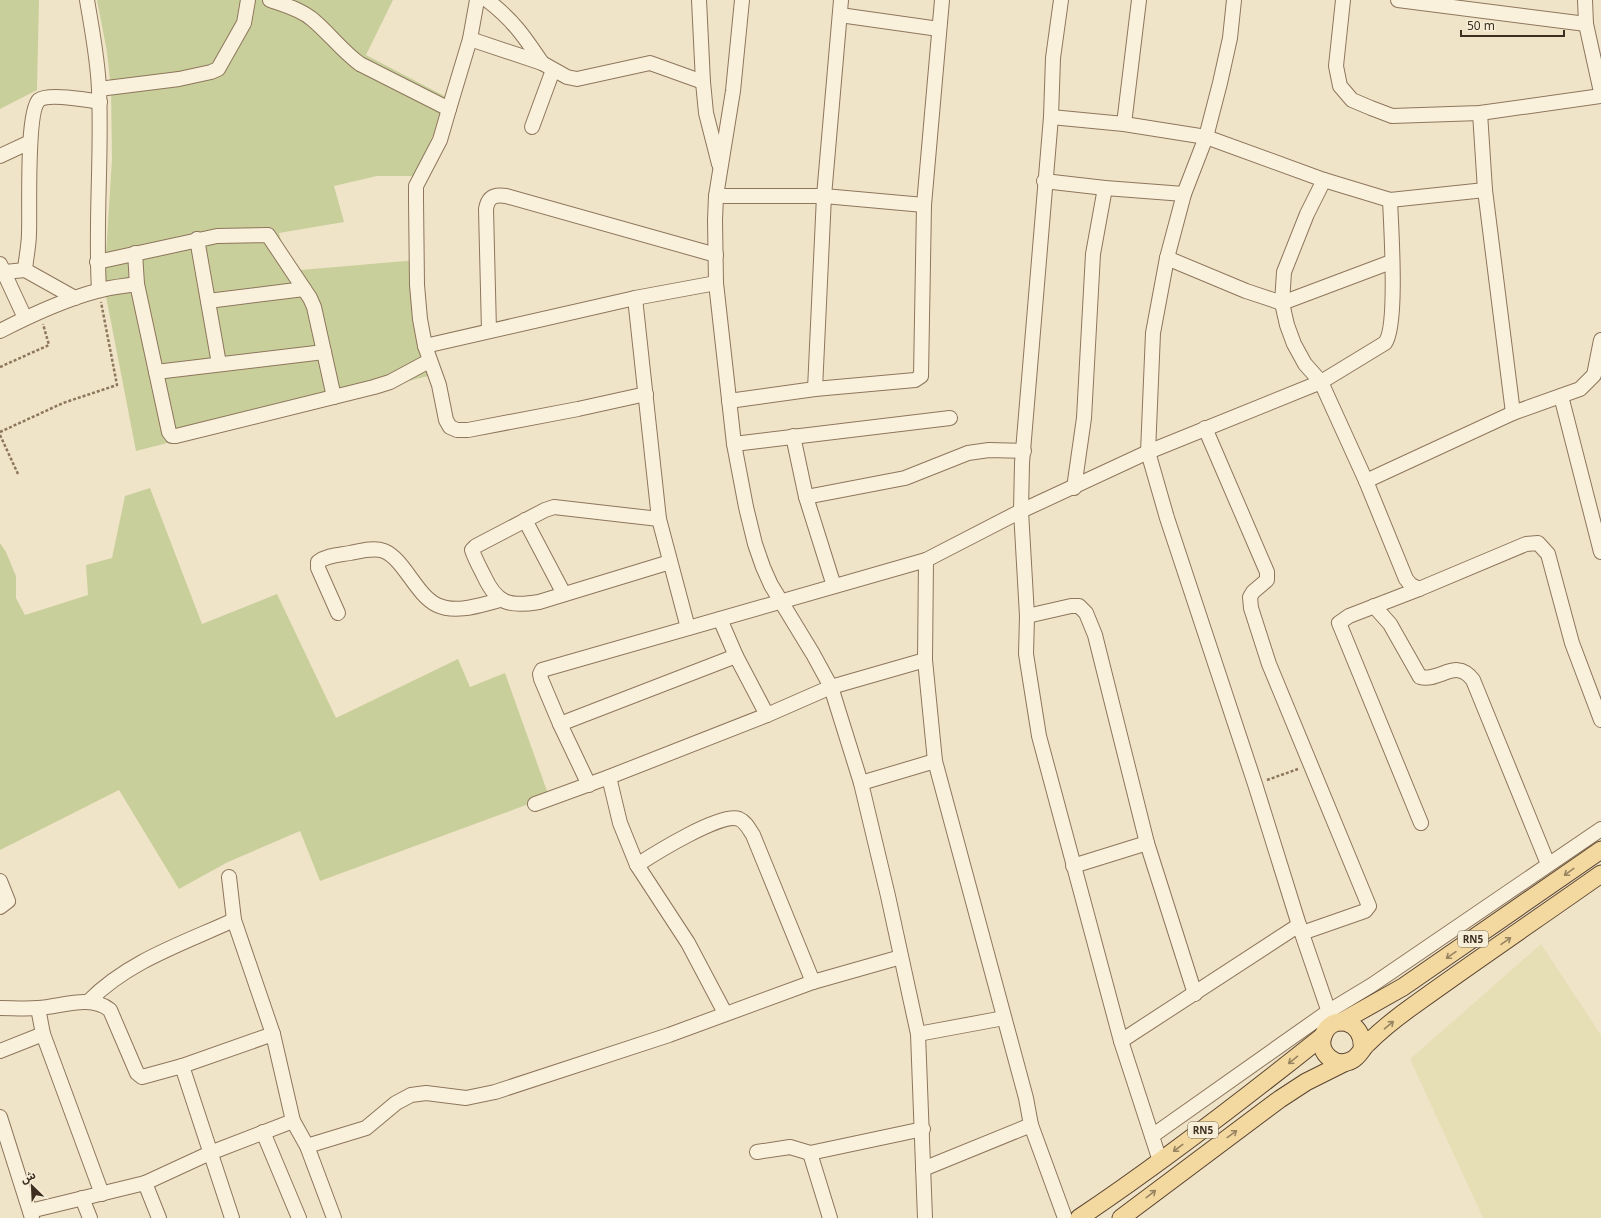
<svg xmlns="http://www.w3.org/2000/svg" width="1601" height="1218" font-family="Georgia,'Noto Sans Arabic',serif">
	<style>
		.farmland { fill: #e6deb5 }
		.green { fill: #c9cf9b }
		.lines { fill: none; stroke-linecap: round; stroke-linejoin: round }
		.minor-casing { stroke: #8d765c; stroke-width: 16 }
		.major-casing { stroke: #5b4430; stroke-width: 19 }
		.path { stroke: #8d765c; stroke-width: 2.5; stroke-dasharray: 3 2; stroke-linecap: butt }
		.minor { stroke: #faf1dc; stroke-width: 14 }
		.major { stroke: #f3d9a0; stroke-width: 17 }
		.oneway { stroke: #988460 }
		.labels { text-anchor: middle; stroke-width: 4; stroke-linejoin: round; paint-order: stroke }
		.shield { fill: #f7eed8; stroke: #756857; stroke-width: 1 }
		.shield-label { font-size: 10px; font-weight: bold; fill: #3d2e20 }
	</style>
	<rect width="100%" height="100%" fill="#f0e4c8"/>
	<polygon class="farmland" points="1541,944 1601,1035 1601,1218 1483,1218 1410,1059"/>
	<g class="green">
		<polygon points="0,0 39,0 37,90 0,109"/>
		<polygon points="97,0 393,0 366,55 450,99 414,176 377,176 334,186 344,222 279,233 289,271 417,260 428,376 136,451 104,286 112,159 111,89 107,52"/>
		<polygon points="150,488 202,624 277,594 336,718 458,659 470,687 505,673 552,805 526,805 320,881 300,831 228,862 179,889 119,790 0,850 0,543 6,552 16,576 16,598 25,615 88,595 86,565 112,558 125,496"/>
	</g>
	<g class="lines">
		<defs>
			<g id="minor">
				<path d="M87 0C92 30 98 60 99 90 102 157 95 223 99 290"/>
				<path d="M270 0C284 5 300 9 312 19 329 33 342 51 360 64L449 109"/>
				<polyline points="477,0 470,39 449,109 440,140 416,186 416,200 417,285 420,319 425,346 439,385 446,420 450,427 457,430 468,430 578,409 646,394"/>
				<path d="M487 0C513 20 524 36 542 63"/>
				<polyline points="699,0 703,82 706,113 719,164"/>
				<polyline points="742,0 733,91 716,196 715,220 716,283 734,444 746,507 755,544 763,567 771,585 813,654 831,687 861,783 888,896 918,1034 925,1218"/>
				<polyline points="1061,0 1053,58 1051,117 1022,463 1021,511 1027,616 1026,654 1039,736 1121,1041 1160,1161"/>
				<polyline points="1234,0 1230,38 1220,83 1206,137 1184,194 1167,258 1153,333 1148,452 1167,518 1255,784 1299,925 1333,1024"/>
				<polyline points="1343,0 1336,66 1340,86 1352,100 1371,108 1392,116 1480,113 1601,96"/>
				<polyline points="1398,0 1586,24"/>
				<polyline points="1585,0 1586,24 1601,92"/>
				<polyline points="840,15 939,29"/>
				<polyline points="470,39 542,63 567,77 577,79 650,63 703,82"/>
				<polyline points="99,89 179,79 211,72 218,69 244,23 248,0"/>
				<polyline points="1480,113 1485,190 1513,413"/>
				<polyline points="1051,117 1124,124 1206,137 1324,180 1390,200 1485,190"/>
				<polyline points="1124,124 1139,0"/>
				<polyline points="532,127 553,70"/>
				<polyline points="0,156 30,142"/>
				<polyline points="1324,180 1307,214 1284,272 1282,303 1287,325 1294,344 1305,364 1321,382 1366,481 1406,579 1411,585 1419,589 1526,544 1538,543 1548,554 1572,643 1601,720"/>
				<polyline points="1044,181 1105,188 1184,194"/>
				<polyline points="716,196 824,196 924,205"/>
				<polyline points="197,239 219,364"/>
				<polyline points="135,253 137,284 169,432 172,436 176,436 374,387 390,382 429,361"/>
				<polyline points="1167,258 1246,291 1282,303 1391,262"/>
				<polyline points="97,262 217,236 268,235 310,298 314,307 334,397"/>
				<polyline points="0,264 25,318"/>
				<path d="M25 270C26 258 29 245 29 233 30 211 26 112 39 100 48 93 88 100 100 102"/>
				<polyline points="5,272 25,270 75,298"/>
				<polyline points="635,298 659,519 688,628"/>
				<polyline points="208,301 304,289"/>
				<path d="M0 331C31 315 63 300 97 291 110 287 124 286 137 284"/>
				<path d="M489 331 486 209C488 197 494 194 506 196L716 255"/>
				<polyline points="425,346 635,298 716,283"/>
				<polyline points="156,372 324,352"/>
				<polyline points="815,389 824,196 841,0"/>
				<polyline points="1561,396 1601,552"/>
				<polyline points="729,401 815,389 915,380 921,376 924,205 942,0"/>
				<polyline points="1205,428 1267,572 1267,580 1253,592 1250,597 1251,608 1269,664 1369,906 1365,911 1302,933"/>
				<polyline points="793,436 806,497 834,586"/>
				<polyline points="734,444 950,418"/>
				<polyline points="1366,481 1513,413 1580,389 1594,375 1601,340"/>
				<polyline points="1074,488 1084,418 1093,254 1105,188"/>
				<polyline points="806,497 905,478 968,453 989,450 1024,451"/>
				<path d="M659 519 554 507 545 510 476 546 472 550C475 559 480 568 484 576 497 604 509 607 539 602L670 562"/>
				<polyline points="525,520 564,594"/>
				<polyline points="926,560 925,660 935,761 1026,1098 1031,1125 1065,1218"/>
				<polyline points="1419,589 1349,616 1339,623 1421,823"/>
				<path d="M1374 606 1390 624 1420 677C1440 682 1456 657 1473 680L1548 864"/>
				<path d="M338 613 318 568V562C327 555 339 555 350 553 360 551 374 547 384 551 404 559 416 595 437 605 456 614 480 605 500 600"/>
				<polyline points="1027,616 1071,606 1079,606 1086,613 1095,635 1147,843 1195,994"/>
				<polyline points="720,619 736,656 767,715"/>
				<polyline points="560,724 736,656"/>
				<polyline points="609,777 620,823 637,865 688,943 725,1013"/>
				<polyline points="861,783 935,761"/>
				<path d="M589 785 560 724 541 679 540 674 542 670 926 560 1021 511 1148 452 1321 382 1385 343C1398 327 1391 225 1390 200"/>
				<polyline points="535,804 609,777 767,715 831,687 925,660"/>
				<path d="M637 865C654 854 721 812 739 819 746 822 749 829 753 835L813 982"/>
				<polyline points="1073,866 1147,843"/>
				<polyline points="229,877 234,920 273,1034 293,1121 307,1146 334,1218"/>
				<polyline points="0,881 8,901 0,907"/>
				<path d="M89 1001C128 961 184 943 234 920"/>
				<path d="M0 1008C12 1008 25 1009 38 1008 61 1007 90 994 110 1010L137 1073 142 1077 182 1066 273 1034"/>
				<polyline points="38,1008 43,1034"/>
				<polyline points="918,1034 1004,1018"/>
				<polyline points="1121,1041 1299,925"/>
				<polyline points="0,1051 43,1034 102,1194"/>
				<polyline points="182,1066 232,1218"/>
				<polyline points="0,1117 32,1218"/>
				<polyline points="263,1132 299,1218"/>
				<polyline points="1152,1136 1329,1011 1372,985 1601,829"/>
				<polyline points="307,1146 366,1128 396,1103 411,1095 426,1093 466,1098 495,1092 669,1035 813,982 901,957"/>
				<polyline points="757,1152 790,1147 810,1153"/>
				<polyline points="923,1169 1031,1125"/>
				<polyline points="145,1183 159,1218"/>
				<polyline points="82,1198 90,1218"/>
				<polyline points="30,1211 145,1183 210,1153 293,1121"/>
				<polyline points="830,1218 810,1153 923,1129"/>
			</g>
			<g id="major">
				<polyline points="1341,1022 1403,987 1601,850"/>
				<path d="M1362 1049C1365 1020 1331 1012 1323 1036 1317 1053 1336 1069 1352 1060 1359 1057 1362 1048 1368 1043 1383 1028 1400 1015 1417 1003 1478 959 1540 917 1601 874"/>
				<path d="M1079 1218C1163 1162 1244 1099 1323 1036"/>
				<polyline points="1121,1218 1280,1099 1306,1082 1344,1063"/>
			</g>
		</defs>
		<use href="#minor" class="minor-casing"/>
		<use href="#major" class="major-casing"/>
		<g class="path">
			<polyline points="0,367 49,345 43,324"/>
			<polyline points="0,432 63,403 117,385 101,302"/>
			<polyline points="0,435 18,474"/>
			<polyline points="1267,780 1298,769"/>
		</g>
		<use href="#minor" class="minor"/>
		<use href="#major" class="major"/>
	</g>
	<defs><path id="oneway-shaft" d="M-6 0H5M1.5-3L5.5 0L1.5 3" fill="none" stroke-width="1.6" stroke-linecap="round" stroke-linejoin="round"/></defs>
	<g class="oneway">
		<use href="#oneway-shaft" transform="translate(1569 872) rotate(144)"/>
		<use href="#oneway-shaft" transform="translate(1506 941) rotate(-35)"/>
		<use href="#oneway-shaft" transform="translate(1451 955) rotate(145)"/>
		<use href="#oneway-shaft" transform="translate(1389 1025) rotate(-40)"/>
		<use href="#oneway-shaft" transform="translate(1293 1060) rotate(141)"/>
		<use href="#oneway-shaft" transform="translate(1232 1134) rotate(-36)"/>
		<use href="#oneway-shaft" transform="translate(1178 1148) rotate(143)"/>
		<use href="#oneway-shaft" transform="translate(1151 1194) rotate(-38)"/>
	</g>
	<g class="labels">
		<g class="shield">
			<rect x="1458" y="931" width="30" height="16" rx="3"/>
			<rect x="1188" y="1122" width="30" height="16" rx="3"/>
		</g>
		<g class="shield-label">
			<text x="1473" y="943">RN5</text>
			<text x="1203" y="1134">RN5</text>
		</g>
	</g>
	<g transform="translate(32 1186) rotate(336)" stroke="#f7eed8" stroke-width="3" paint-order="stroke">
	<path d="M0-3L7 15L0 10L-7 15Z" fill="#3d2e20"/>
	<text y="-6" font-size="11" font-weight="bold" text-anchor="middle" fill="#3d2e20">ش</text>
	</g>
	<path d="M1461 30v6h103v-6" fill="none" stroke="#3d2e20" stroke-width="2"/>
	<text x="1467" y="30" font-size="12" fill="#3d2e20" stroke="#f7eed8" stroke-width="3" paint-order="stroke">50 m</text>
</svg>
